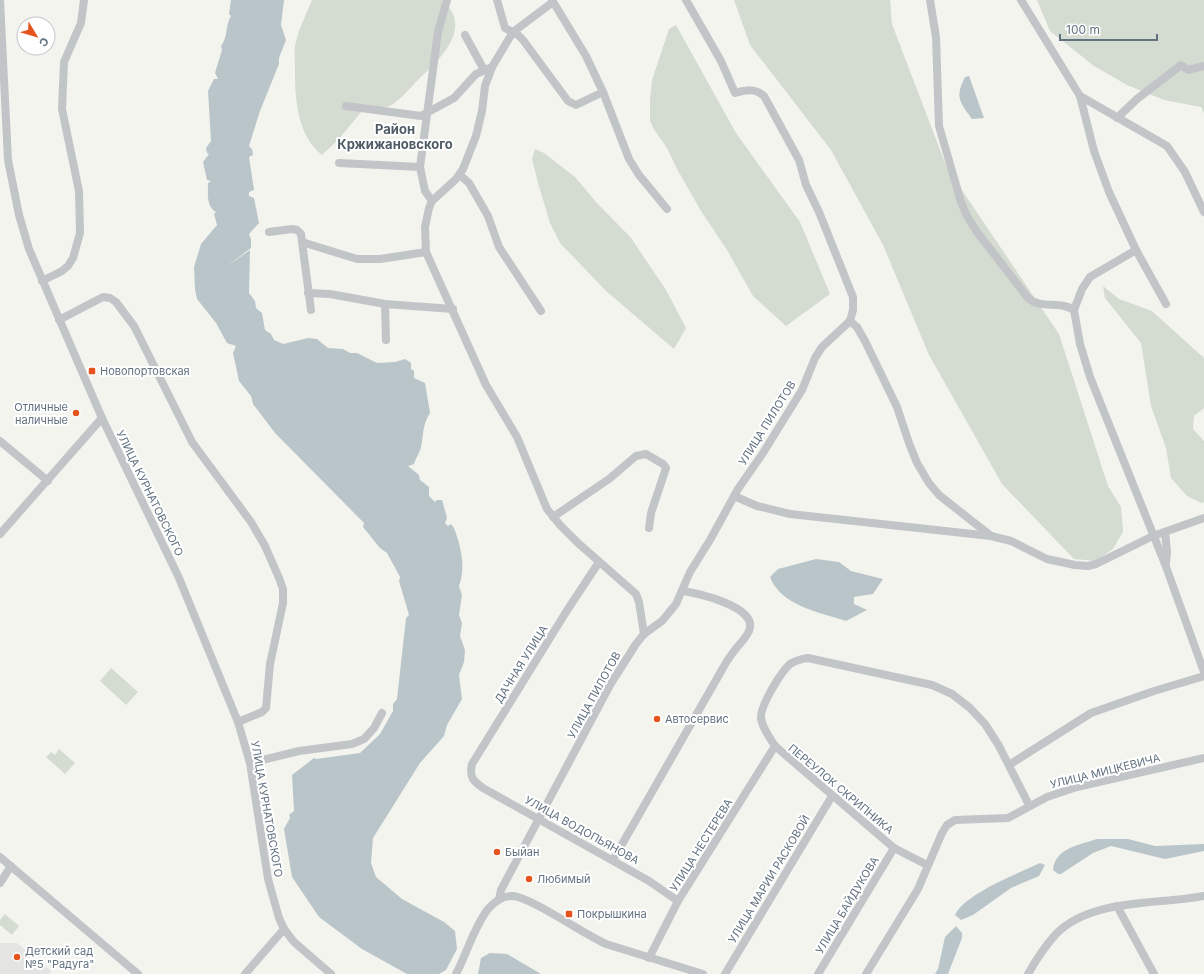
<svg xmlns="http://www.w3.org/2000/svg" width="1204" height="974" font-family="Inter,sans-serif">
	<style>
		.built { fill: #e4e5e3 }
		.green { fill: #d4dbd0 }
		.water { fill: #bac5ca }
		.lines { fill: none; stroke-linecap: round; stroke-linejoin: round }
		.minor { stroke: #c1c5c8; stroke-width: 8 }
		.poi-dot { fill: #e5541e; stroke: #fff; stroke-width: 1.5 }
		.labels { text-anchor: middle; stroke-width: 4; stroke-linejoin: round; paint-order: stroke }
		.poi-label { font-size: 11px; fill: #627281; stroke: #fff; text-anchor: start }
		.street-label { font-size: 11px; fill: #627281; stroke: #fff }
		.quarter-label { font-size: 13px; font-weight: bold; fill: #505c66; stroke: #fff }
	</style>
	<rect width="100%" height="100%" fill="#f4f4ef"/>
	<polygon class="built" points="0,943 17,943 51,971 49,974 0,974"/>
	<g class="green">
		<path d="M312 0H442C475 28 439 60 418 80 410 88 402 98 393 104 386 109 375 107 367 105L338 140 322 155C296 134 295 97 295 67 295 60 294 53 295 46 298 30 306 15 312 0Z"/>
		<polygon points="734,0 890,0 892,24 947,168 1059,334 1108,486 1121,507 1123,532 1113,549 1096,561 1074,559 1002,484 929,355 883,245 831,150 750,45"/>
		<polygon points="1037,0 1204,0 1204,113 1201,107 1164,100 1127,85 1094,66 1050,31"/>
		<polygon points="676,25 736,133 800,222 830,294 786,326 753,296 727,250 701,211 677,169 667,148 653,128 650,120 650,100 652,80 669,29"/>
		<polygon points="535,149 544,153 575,177 596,202 631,238 666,290 686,328 674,349 606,291 560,243 550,223 538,183 532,159"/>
		<polygon points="1103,286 1119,299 1152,311 1204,358 1204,408 1194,416 1193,429 1204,441 1204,502 1201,503 1187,496 1171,478 1166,448 1151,406 1141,343 1105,298"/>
		<polygon points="111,668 138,692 126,705 100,681"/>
		<polygon points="59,749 75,763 65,774 46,757 51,752 55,755"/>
		<polygon points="5,914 19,926 12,935 0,925 0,920"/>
	</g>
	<g class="water">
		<path d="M231 0H284L281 25 286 40 279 58V64L260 111 249 146 252 149 253 155 249 157 254 190 249 192V196L254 198 259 223 249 234 251 239V248L226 267 250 250 249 293 255 301 256 308 262 313 265 330 271 334 274 340 283 344 308 338 317 339 328 348 343 349 350 353H357L377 363 395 362 405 359 411 363V369L414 371V378L425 383 430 413C422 426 424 433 421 447 420 452 416 458 414 464L408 466 419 475 420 480 429 487V496L435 502 437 500H442L447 518 445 523 448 526 451 524 454 528C461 546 466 567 459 586L462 595 459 615 462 623 460 636 465 650 464 662 459 675 462 699 447 725 444 736 420 763 373 838 371 863 376 877 402 899 444 922 455 931 457 949 446 970 439 974H407L362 949 319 917 292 877 284 829 290 818 289 815 294 811 292 775 314 758 316 759 360 753 380 734 393 711V704L397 699 406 618 409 615 399 581 400 577 387 553 380 548 363 527 364 523 275 433 253 404 251 396 239 381 233 353 236 346 227 343 216 323 197 299 195 289 194 267 201 244 217 225 214 214 216 212C206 207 208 193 208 183L211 181 207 180 203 162 209 154 207 153 206 148 211 141 208 91 214 79H218L215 73 222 50 221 46C228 37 225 26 231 16L229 14Z"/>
		<path d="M969 76 984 118 972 119C959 101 955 97 965 77Z"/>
		<path d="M816 559 839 562 851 571 883 579 873 594 854 597V604L867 610 846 621C819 612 781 606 770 577L778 569Z"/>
		<path d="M1097 839H1128L1155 846 1204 844V851L1165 859 1111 846 1093 853 1061 874H1058L1053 870C1055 848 1079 845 1097 839Z"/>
		<path d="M1040 863 1045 865 1039 876 1011 888 973 915 961 920 955 915C964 894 1019 873 1040 863Z"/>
		<polygon points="956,926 962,933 962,938 948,974 935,974 938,969 945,937"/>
		<polygon points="490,953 507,954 541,974 478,974 481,958"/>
	</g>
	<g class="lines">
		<g class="minor">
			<polyline points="0,0 8,160 19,215 29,249 102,418 179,578 238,722 250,763 268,879 279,918 284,929 294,942 331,974"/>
			<polyline points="497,0 505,28 518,35 523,40 568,101 576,105 603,92"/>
			<polyline points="552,0 586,56 603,92 629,159 639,175 667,209"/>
			<path d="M686 0 721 61 735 93C746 90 755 88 764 96L799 160 806 185 819 212 853 297V310L850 321 857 327 865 341 897 407 909 443 917 463 929 483 939 495 991 536"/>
			<path d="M930 0 936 37 939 126 961 202 967 216 977 232 1028 298C1042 310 1059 300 1074 310"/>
			<polyline points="1021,0 1080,96 1094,151 1109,192 1136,250 1166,304"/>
			<polyline points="553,2 513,32 492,67 485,86 482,111 476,136 463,169 456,179 432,201 429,208 425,227 426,252 486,385 517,437 547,509 560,525 578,543 636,594 639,602 644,634"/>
			<polyline points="465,35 484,70"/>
			<polyline points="1080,96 1167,146 1185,172 1204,212"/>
			<polyline points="346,106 421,116 454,98 476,74 492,67"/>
			<polyline points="1117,118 1137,99 1181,65 1188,70 1204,66"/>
			<polyline points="339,163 420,167"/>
			<polyline points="460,175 469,183 488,216 499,247 541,311"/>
			<polyline points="432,201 425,191 420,167 438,32 447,0"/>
			<polyline points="269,232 292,229 297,230 301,234 311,310"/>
			<polyline points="302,242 357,259 380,259 426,252"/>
			<polyline points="1136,250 1090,277 1082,289 1074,310 1080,344 1090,377 1165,564 1204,672"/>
			<polyline points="42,281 62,271 68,266 73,258 80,233 79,191 62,109 64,62 81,23 84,0"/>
			<polyline points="308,293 330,294 385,304 453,309"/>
			<polyline points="385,304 386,340"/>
			<polyline points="59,320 103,297 110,298 116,302 134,326 192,442 251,522 265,546 279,578 283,589 283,603 270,664 266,708 262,712 238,722"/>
			<polyline points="0,441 48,481"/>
			<polyline points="734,496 757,506 790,514 991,536 1011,541 1047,559 1075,565 1088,566 1096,564 1153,536 1204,518"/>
			<polyline points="553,517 609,479 636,456 646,454 663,464 666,468 651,513 649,528"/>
			<polyline points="1165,532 1167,552 1166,563"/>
			<polyline points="0,534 102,418"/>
			<path d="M599 562 566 612 472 764C469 777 473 781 483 788L649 881 678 901"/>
			<polyline points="250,763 299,751 352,744 364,739 374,728 382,713"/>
			<polyline points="1009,765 1091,713 1154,691 1204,676"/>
			<polyline points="0,857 138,974"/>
			<path d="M613 860 719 675C723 668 727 660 732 654 737 646 745 640 749 631 759 607 698 593 682 591"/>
			<path d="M927 865 894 848 775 746C770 738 762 728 761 718 760 706 781 672 790 664 795 661 801 659 808 658L932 685 952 694 970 708 985 724 999 746 1029 805"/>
			<polyline points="0,883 11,866"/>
			<polyline points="499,899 501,890 610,685 636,644 644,634 662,621 676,604 690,572 710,540 738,489 763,453 802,390 815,358 822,347 850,321"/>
			<polyline points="1117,906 1154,974"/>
			<polyline points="649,958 678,901 775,746"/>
			<polyline points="245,974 284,929"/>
			<path d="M456 974C467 953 474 927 488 909 495 901 502 896 512 896 529 896 585 935 606 944L703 974"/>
			<polyline points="725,974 832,796"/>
			<polyline points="818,974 894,848"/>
			<polyline points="866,974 918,889 942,833 947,825 955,820 1008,818 1047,797 1077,787 1204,758"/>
			<path d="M1028 974C1036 960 1045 946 1056 934 1091 898 1158 905 1204 896"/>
		</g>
	</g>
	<g class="poi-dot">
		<rect x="88" y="367" width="8" height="8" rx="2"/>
		<circle cx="76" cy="413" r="4"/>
		<circle cx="657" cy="719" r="4"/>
		<circle cx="497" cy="852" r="4"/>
		<circle cx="529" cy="879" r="4"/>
		<rect x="565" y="910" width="8" height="8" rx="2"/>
		<circle cx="17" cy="957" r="4"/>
	</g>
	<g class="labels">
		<g class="poi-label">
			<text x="100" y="375">Новопортовская</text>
			<text x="68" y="411" text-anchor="end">Отличные<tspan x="68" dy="13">наличные</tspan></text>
			<text x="665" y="723">Автосервис</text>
			<text x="505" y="856">Быйан</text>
			<text x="537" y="883">Любимый</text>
			<text x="577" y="918">Покрышкина</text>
			<text x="25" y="955">Детский сад<tspan x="25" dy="13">№5 "Радуга"</tspan></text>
		</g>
		<g class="street-label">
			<text transform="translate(767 423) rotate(-58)" y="4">УЛИЦА ПИЛОТОВ</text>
			<text transform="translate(150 493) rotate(64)" y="4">УЛИЦА КУРНАТОВСКОГО</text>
			<text transform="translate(521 664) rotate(-58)" y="4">ДАЧНАЯ УЛИЦА</text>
			<text transform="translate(594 695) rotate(-61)" y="4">УЛИЦА ПИЛОТОВ</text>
			<text transform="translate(1105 771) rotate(-14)" y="4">УЛИЦА МИЦКЕВИЧА</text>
			<text transform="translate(841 789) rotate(40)" y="4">ПЕРЕУЛОК СКРИПНИКА</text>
			<text transform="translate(267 809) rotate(80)" y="4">УЛИЦА КУРНАТОВСКОГО</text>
			<text transform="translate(582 830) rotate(29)" y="4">УЛИЦА ВОДОПЬЯНОВА</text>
			<text transform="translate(701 845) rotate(-58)" y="4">УЛИЦА НЕСТЕРЕВА</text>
			<text transform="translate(769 879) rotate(-59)" y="4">УЛИЦА МАРИИ РАСКОВОЙ</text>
			<text transform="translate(847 905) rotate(-59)" y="4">УЛИЦА БАЙДУКОВА</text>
		</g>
		<g class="quarter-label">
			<text x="395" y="134">Район<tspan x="395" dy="15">Кржижановского</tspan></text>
		</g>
	</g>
	<g transform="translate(36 36) rotate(128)"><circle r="19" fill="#ffffff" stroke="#c0c7cd"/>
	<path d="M0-3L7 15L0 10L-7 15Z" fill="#e5541e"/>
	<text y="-6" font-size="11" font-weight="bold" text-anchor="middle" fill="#627281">С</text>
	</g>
	<path d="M1060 34v6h97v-6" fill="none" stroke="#627281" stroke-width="2"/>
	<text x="1066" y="34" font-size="12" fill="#627281" stroke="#ffffff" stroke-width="3" paint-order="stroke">100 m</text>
</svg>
